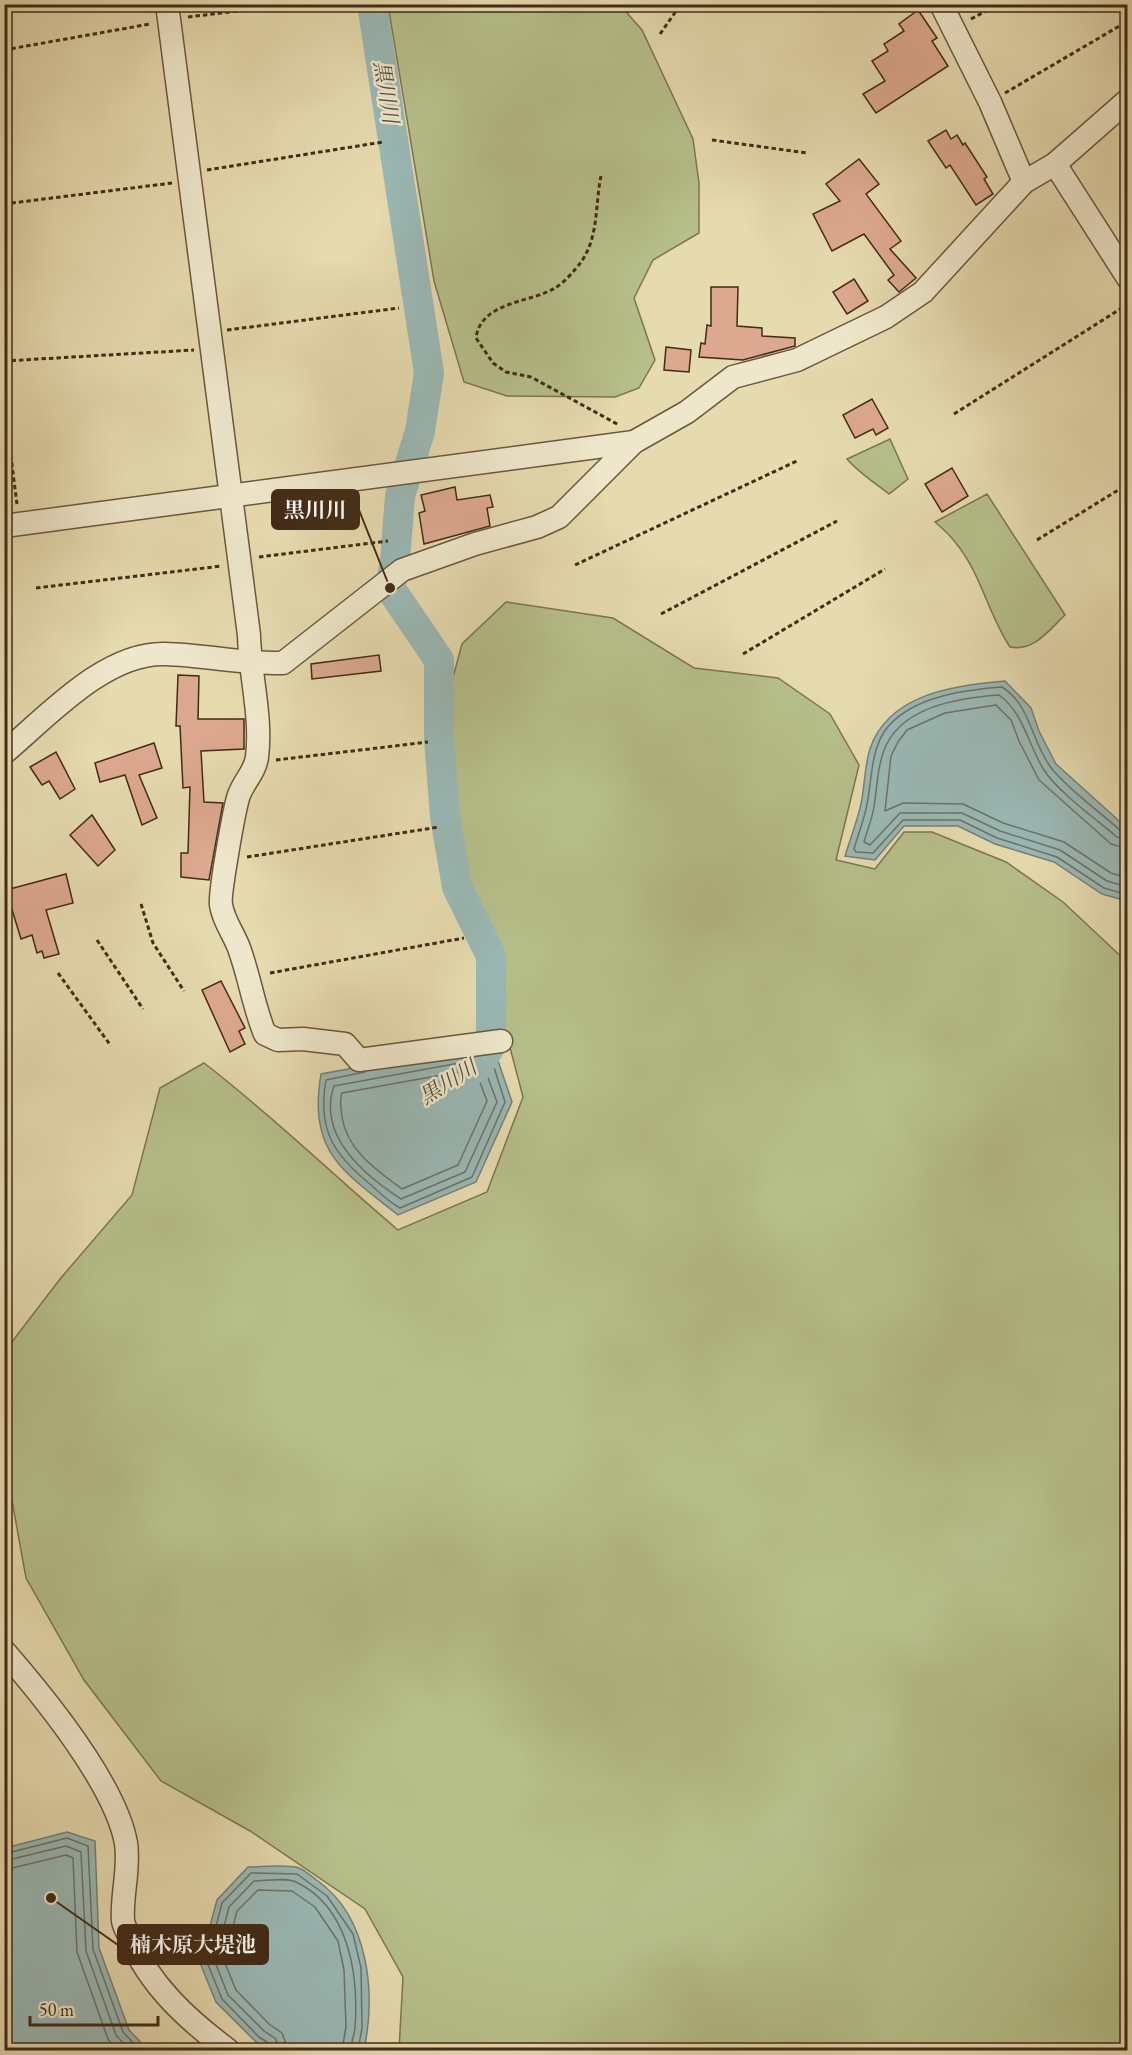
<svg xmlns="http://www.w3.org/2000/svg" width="1132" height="2055" font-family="'EB Garamond','Noto Serif JP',serif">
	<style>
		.green { fill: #b6bf8a; stroke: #7c7550; stroke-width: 1.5 }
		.water { fill: #9ab8b5; stroke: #778076; stroke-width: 1.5 }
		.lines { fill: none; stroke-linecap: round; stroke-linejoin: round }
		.shore { stroke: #6e7266; stroke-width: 1.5 }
		.river { stroke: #9ab8b5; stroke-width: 30 }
		.building { fill: #dca88f; stroke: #422b17; stroke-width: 1.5 }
		.minor-casing { stroke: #6b573d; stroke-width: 25 }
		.path { stroke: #422b17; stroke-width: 3; stroke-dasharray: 4.5 3; stroke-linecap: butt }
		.minor { stroke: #efe7cb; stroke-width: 22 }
		.labels { text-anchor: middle; stroke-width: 5; stroke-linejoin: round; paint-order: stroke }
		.water-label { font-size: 21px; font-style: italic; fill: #584e3e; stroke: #efe7cb }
		.leader { fill: none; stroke: #422b17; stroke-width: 2 }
		.callout-dot { fill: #422b17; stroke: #efe7cb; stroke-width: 2 }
		.callout { fill: #422b17; stroke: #422b17; stroke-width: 2 }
		.callout-label { font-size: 21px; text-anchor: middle; font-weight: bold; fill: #fff }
	</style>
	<rect width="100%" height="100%" fill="#e6daaf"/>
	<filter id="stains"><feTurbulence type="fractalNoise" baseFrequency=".00333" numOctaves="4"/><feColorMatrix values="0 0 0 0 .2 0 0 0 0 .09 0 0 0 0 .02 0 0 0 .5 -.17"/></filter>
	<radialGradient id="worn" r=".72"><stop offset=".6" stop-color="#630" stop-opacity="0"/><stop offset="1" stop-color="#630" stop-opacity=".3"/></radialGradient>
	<g class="green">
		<polygon points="388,5 620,5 642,30 693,139 699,183 699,233 653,260 634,298 655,360 639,388 615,397 507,396 464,382 434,281"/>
		<path d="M890 439 908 479 889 494C875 483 859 473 847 459Z"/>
		<path d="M987 494 1065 615C1049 630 1034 652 1010 647 988 614 981 573 955 542 950 535 942 528 935 522Z"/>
		<path d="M506 602 613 618 694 668 778 678 830 714 859 765 836 860 875 869 904 832H932L1006 862 1063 902 1127 962V2050H399L403 1977 365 1909 250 1831 161 1781 84 1680 26 1578 5 1462 11 1343 60 1279 132 1195 160 1088 204 1063C272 1115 333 1175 398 1230L487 1192 523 1097 503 1021V958L467 895 453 799 445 707 462 644Z"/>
	</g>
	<g class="water">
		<path d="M1005 681 1031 708 1039 731 1056 764 1127 828V901L1102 894 1054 862 995 844 958 826H904L875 860 845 856C850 840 856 824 860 808 865 789 864 767 870 749 888 694 955 685 1005 681Z"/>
		<path d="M492 1043 512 1102 476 1182 398 1215C343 1171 308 1153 321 1074Z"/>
		<polygon points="67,1832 95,1841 99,1948 129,2030 148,2050 5,2050 5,1848"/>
		<path d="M248 1867C261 1867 288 1864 299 1868 305 1870 312 1877 318 1881 369 1918 376 1993 364 2050H270L256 2042 216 2002 200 1963 217 1900Z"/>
	</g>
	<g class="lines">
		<g class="shore">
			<path d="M1128 832 1121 831C1099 811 1071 792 1052 769 1031 743 1032 706 1002 687 963 690 908 697 884 732 870 754 872 784 866 809 863 822 858 835 854 849L856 852 873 853 903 820H960L997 838 1057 857 1104 888 1128 895"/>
			<path d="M1128 840 1117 837C1097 820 1057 791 1044 770 1028 745 1024 713 999 695 957 698 898 707 883 753 877 770 877 789 874 807 872 819 867 831 864 842L870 845 900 813H962L1000 831 1060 850 1107 881 1128 887"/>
			<polyline points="1128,849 1111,844 1039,780 1019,741 1011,720 996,705 945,713 907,730 898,742 891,756 885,811 903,803 963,804 1003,823 1064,842 1111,873 1128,878"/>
			<path d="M481 1059 497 1102 465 1172 401 1199C364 1175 317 1135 334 1086Z"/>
			<path d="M475 1069 487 1101 458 1165 402 1189C375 1169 347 1150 342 1117 341 1108 339 1101 342 1093Z"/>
			<path d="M365 1072 326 1080C317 1130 334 1155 371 1185 380 1193 389 1202 400 1208L472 1177 505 1102 490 1055"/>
			<polyline points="4,1854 67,1838 88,1846 93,1949 123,2032 140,2050"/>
			<polyline points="4,1861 66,1846 81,1852 86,1951 116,2035 129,2050"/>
			<polyline points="4,1870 66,1855 73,1858 77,1952 108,2039 117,2050"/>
			<polyline points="272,2050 270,2044 259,2037 222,1999 207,1962 222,1903 251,1873 297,1874 327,1896 353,1934 361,1968 362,2028 358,2050"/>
			<path d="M279 2050 276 2039 264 2031 228 1995 215 1962 229 1907 254 1881C266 1881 286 1877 296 1882 349 1907 359 1975 355 2028 354 2035 351 2043 351 2050"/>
			<polyline points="288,2050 282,2033 269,2024 236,1990 224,1961 237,1911 258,1890 292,1891 315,1907 338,1941 344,1970 346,2027 342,2050"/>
		</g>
		<polyline class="river" points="372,4 429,373 420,431 400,496 395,561 390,588 439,660 439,739 445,817 457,887 491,956 491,1045 477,1068"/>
	</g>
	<g class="building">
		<polygon points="918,10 937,38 932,41 948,66 876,113 863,94 885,81 872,61 888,51 884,44 904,31 899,24"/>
		<polygon points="946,130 951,139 957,135 963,145 965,143 987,177 984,179 993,194 976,205 950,165 946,168 928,141"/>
		<polygon points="859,159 879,184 866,194 901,241 890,249 916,278 899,292 888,280 894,275 864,234 832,251 813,214 840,201 826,184"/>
		<polygon points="854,279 868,301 847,314 833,292"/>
		<polygon points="711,287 738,287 737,326 762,328 762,336 795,338 795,346 743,360 699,357 701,343 705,344 707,325 711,326"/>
		<polygon points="666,347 691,350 689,372 664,370"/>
		<polygon points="872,399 888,428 876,435 873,429 855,438 843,415"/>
		<polygon points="952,468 968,496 942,512 925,484"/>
		<polygon points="455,487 457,500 490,495 493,507 487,508 490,526 424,544 419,513 425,511 421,495"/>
		<polygon points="379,655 381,671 312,679 311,664"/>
		<polygon points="178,675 199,676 198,719 244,719 244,749 201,751 204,802 223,803 209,880 181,877 181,853 188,853 190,787 183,788 180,726 176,726"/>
		<polygon points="154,743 162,768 139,775 157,818 142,825 125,775 100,782 95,763"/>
		<polygon points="56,752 75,789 60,799 49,781 42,785 30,767"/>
		<polygon points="92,815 115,850 98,866 70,835"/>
		<polygon points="66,874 73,903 46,910 59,954 44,958 42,951 37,953 32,935 21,939 6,890"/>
		<polygon points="221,981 245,1028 239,1031 245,1044 230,1052 202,990"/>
	</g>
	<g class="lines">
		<defs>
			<g id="minor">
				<path d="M167 4 249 635C250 677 262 716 257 757 255 773 242 783 238 798 234 812 219 894 221 905 224 923 235 935 240 951 250 979 254 1008 265 1034L278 1040 303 1039 345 1044 359 1060 501 1041"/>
				<polyline points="941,4 990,102 1024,182"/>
				<polyline points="1055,164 1128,278"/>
				<polyline points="4,526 634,442"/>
				<path d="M4 753C47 717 105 652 165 654 204 655 244 664 283 663L402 570 475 544 537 527 559 517 634 442 687 412 733 377 797 360 886 317 923 292 1024 182 1055 164 1128 100"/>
				<path d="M4 1651C44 1697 115 1784 126 1843 130 1869 121 1896 123 1921 124 1927 128 1933 130 1938 149 1985 188 2020 228 2050"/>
			</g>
		</defs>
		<use href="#minor" class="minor-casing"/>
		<g class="path">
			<polyline points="188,17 296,4"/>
			<polyline points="971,19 999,4"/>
			<polyline points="660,34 681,4"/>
			<polyline points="4,50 150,24"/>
			<polyline points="1005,93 1128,21"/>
			<polyline points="712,140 807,153"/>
			<polyline points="207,170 383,142"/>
			<path d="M601 176C595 204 599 237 581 262 575 270 564 283 555 288 531 303 481 301 476 338L493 363 506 372 531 377 619 425"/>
			<polyline points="4,204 172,183"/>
			<polyline points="227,330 399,308"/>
			<polyline points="4,361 194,350"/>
			<polyline points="4,403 17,504"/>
			<polyline points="954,414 1125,306"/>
			<polyline points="1037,540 1128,484"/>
			<polyline points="259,557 388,541"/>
			<polyline points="575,565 799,460"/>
			<polyline points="36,588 222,566"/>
			<polyline points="661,614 837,521"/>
			<polyline points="743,654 885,569"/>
			<polyline points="1120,667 1128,663"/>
			<polyline points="276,760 428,742"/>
			<polyline points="247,857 439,827"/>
			<polyline points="141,904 153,943 184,991"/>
			<polyline points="97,940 143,1009"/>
			<polyline points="58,973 111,1046"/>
			<polyline points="270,973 464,938"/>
		</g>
		<use href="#minor" class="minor"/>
	</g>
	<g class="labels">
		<g class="water-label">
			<text transform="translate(386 92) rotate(81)" y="7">黒川川</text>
			<text transform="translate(448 1082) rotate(-32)" y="7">黒川川</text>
		</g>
	</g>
	<path class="leader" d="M390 588L359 510M51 1898L118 1945"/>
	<g class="callout-dot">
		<circle cx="390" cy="588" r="6"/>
		<circle cx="51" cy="1898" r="6"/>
	</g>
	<g class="callout">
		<rect x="272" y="490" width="87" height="39" rx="6"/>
		<rect x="118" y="1925" width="150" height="39" rx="6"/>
	</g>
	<g class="callout-label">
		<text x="315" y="517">黒川川</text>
		<text x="193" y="1952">楠木原大堤池</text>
	</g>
	<rect width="1132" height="2055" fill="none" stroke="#e6daaf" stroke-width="24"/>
	<rect x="6" y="6" width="1120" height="2043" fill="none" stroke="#422b17" stroke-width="3"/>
	<rect x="12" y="12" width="1108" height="2031" fill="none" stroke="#422b17" stroke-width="1.5"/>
	<path d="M30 2016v9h128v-9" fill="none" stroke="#422b17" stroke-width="3"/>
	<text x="39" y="2016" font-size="18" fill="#422b17" stroke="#efe7cb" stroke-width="4.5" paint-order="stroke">50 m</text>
	<rect width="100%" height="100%" filter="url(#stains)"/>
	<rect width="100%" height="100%" fill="url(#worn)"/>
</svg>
